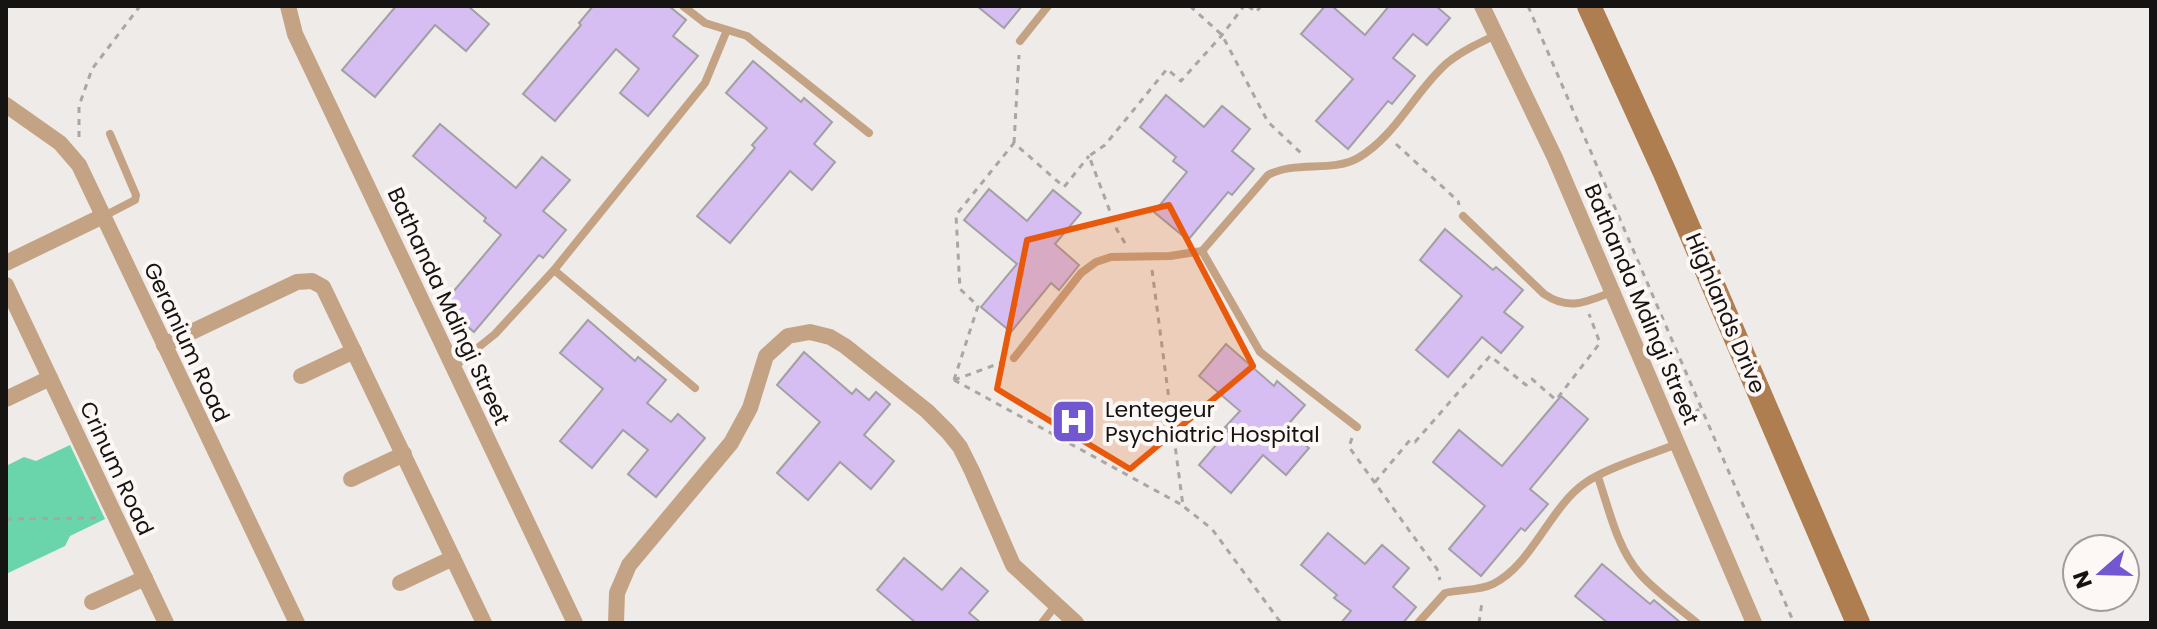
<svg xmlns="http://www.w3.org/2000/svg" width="2157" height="629" font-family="Poppins,sans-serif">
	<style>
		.green { fill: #6ad5aa }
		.building { fill: #d6bef3; stroke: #a2a0a4; stroke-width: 2 }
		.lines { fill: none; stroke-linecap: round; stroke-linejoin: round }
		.path { stroke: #a9a6a4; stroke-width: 3; stroke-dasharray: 6 6; stroke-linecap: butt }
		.lane { stroke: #c4a385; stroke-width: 8 }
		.street { stroke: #c4a385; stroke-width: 16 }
		.secondary { stroke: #af7e50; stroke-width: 24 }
		.marked { fill: #e8590c; fill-opacity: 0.2; stroke: #e8590c; stroke-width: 6; stroke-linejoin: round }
		.labels { text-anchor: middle; stroke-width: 8; stroke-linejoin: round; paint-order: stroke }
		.street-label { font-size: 22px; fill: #161413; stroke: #fdf8f5 }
		.poi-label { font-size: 22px; fill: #161413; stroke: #fdf8f5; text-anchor: start }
	</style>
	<rect width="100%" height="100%" fill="#efebe8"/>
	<polygon class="green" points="70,445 105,519 70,536 65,546 6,574 6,466 24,457 36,461"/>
	<g class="building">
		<polygon points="396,6 468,6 489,24 466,51 435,25 375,97 342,70"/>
		<polygon points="593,6 669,6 686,20 673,36 698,56 648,116 620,93 639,69 616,49 555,121 523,94 581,25 579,23"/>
		<polygon points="977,6 1022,6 1004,28"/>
		<polygon points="1325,6 1332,6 1365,35 1389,6 1436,6 1450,18 1427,45 1413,34 1393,58 1415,76 1392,104 1388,101 1348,149 1316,121 1353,79 1301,34"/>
		<polygon points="753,61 801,102 804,98 832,122 814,144 835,162 812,190 790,171 730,243 697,216 755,148 752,145 767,128 726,93"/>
		<polygon points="1166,95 1204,127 1222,106 1250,129 1232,151 1254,169 1232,195 1228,192 1188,240 1154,212 1187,172 1173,161 1176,157 1140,127"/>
		<polygon points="440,124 516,188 542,157 570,180 543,211 566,230 543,258 539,255 474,332 442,305 501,235 484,221 486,218 413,156"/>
		<polygon points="989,189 1027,221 1053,190 1081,213 1055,244 1079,265 1059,290 1051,283 1011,332 981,307 1017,264 964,220"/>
		<polygon points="1445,229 1493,270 1496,267 1523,290 1504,312 1523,327 1501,353 1482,337 1448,377 1416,350 1462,296 1420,260"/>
		<polygon points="588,320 635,361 638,357 666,380 647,403 671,422 678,414 705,438 656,497 628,474 648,450 623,430 592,468 560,441 603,389 560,353"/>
		<polygon points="1226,344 1274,386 1277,381 1305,405 1285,428 1309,448 1286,475 1263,455 1231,493 1199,465 1229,430 1225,427 1240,411 1199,376"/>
		<polygon points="804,352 852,394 856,389 869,400 876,392 890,404 864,435 894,461 871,489 840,462 808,500 777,473 820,422 777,385"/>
		<polygon points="1561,396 1588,419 1530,489 1548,504 1525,531 1521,528 1481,576 1449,549 1485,506 1433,462 1459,430 1502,466"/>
		<polygon points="1328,533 1365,564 1382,545 1409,568 1393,587 1416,607 1403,623 1341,623 1351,611 1334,598 1337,595 1301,565"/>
		<polygon points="904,558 942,590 961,568 988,591 969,613 981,623 916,623 877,590"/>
		<polygon points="1602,564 1650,604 1654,600 1681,623 1608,623 1575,596"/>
	</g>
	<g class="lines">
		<g class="path">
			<polyline points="1190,6 1222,35 1268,122 1302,154"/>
			<polyline points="1248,6 1256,12 1261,6"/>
			<polyline points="1528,6 1794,623"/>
			<polyline points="79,137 79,106 92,69 140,6"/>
			<polyline points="1014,143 1019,55"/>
			<polyline points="1396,144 1458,201 1459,205"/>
			<polyline points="1125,243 1117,230 1089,156 1105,145 1167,69 1181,81 1222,35 1244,6"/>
			<polyline points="1152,270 1183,506 1212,529 1281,623"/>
			<polyline points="954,380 978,306 960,289 956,215 1014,143 1064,187 1089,156"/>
			<polyline points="954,380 1182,505"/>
			<polyline points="954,380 1003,362"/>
			<polyline points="1684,419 1701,408"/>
			<polyline points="1352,438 1349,447 1437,569 1440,580"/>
			<polyline points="1375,482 1410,440 1415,442 1490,356 1526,385 1532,379 1556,400 1600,343 1589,314"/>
			<polyline points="6,519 96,518"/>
			<polyline points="1479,623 1482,602"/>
		</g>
		<g class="lane">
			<polyline points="683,6 705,23 747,36 869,133"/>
			<polyline points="1020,41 1048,6"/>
			<polyline points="104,216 135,200 136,195 110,134"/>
			<path d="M1463 216 1544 294C1569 311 1586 302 1612 292"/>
			<polyline points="1202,251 1260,352 1357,427"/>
			<polyline points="554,270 695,388"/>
			<path d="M1014 358 1081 273 1096 262 1111 257 1170 256 1202 251 1268 175C1296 160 1331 173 1358 158 1396 136 1415 91 1447 63 1462 51 1479 43 1496 35"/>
			<polyline points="454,367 495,334 554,270 705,83 727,30"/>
			<path d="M1598 477C1609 509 1617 548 1640 574 1656 592 1678 607 1697 623"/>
			<polyline points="1042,623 1055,606"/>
			<path d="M1418 623 1445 593C1460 589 1479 591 1493 584 1532 565 1550 507 1585 483 1606 468 1652 454 1677 444"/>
		</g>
		<g class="street">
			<polyline points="288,6 295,34 575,623"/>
			<polyline points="1482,6 1555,158 1754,623"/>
			<polyline points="6,105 60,143 79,165 297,623"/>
			<polyline points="6,263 103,216"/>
			<polyline points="6,285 166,623"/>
			<polyline points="164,345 297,282 312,281 323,287 484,623"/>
			<polyline points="301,376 354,351"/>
			<polyline points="6,399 50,378"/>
			<polyline points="351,479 404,454"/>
			<polyline points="400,583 453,558"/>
			<polyline points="92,602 145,578"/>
			<polyline points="616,623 617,593 629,565 731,443 750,408 766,356 788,336 810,332 830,337 845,346 927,411 948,432 960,447 972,471 1013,565 1076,623"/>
		</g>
		<polyline class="secondary" points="1589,6 1665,173 1858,623"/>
	</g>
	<path class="marked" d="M1169 205 1253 366 1130 469 997 389 1027 240Z"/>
	<defs>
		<symbol id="hospital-square" viewBox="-11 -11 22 22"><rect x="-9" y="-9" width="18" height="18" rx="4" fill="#7357d1" stroke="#fdf8f5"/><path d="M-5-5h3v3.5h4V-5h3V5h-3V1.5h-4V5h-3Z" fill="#fff"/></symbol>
	</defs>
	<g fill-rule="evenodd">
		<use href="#hospital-square" x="1048" y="396" width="51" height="51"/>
	</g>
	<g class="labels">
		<g class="street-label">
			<text transform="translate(1642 304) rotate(67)" y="8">Bathanda Mdingi Street</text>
			<text transform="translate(449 306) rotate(65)" y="8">Bathanda Mdingi Street</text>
			<text transform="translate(1726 313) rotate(67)" y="8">Highlands Drive</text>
			<text transform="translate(187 342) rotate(65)" y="8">Geranium Road</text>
			<text transform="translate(117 468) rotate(65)" y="8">Crinum Road</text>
		</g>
		<g class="poi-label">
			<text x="1105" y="417">Lentegeur<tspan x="1105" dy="25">Psychiatric Hospital</tspan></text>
		</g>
	</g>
	<rect width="2157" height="629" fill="none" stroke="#161413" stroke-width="16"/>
	<g transform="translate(2101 573) rotate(250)"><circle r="38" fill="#fdf8f5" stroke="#a19d9b" stroke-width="2"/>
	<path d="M0-6L14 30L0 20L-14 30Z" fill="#7357d1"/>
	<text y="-12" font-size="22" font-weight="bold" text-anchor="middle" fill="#161413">N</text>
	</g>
</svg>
